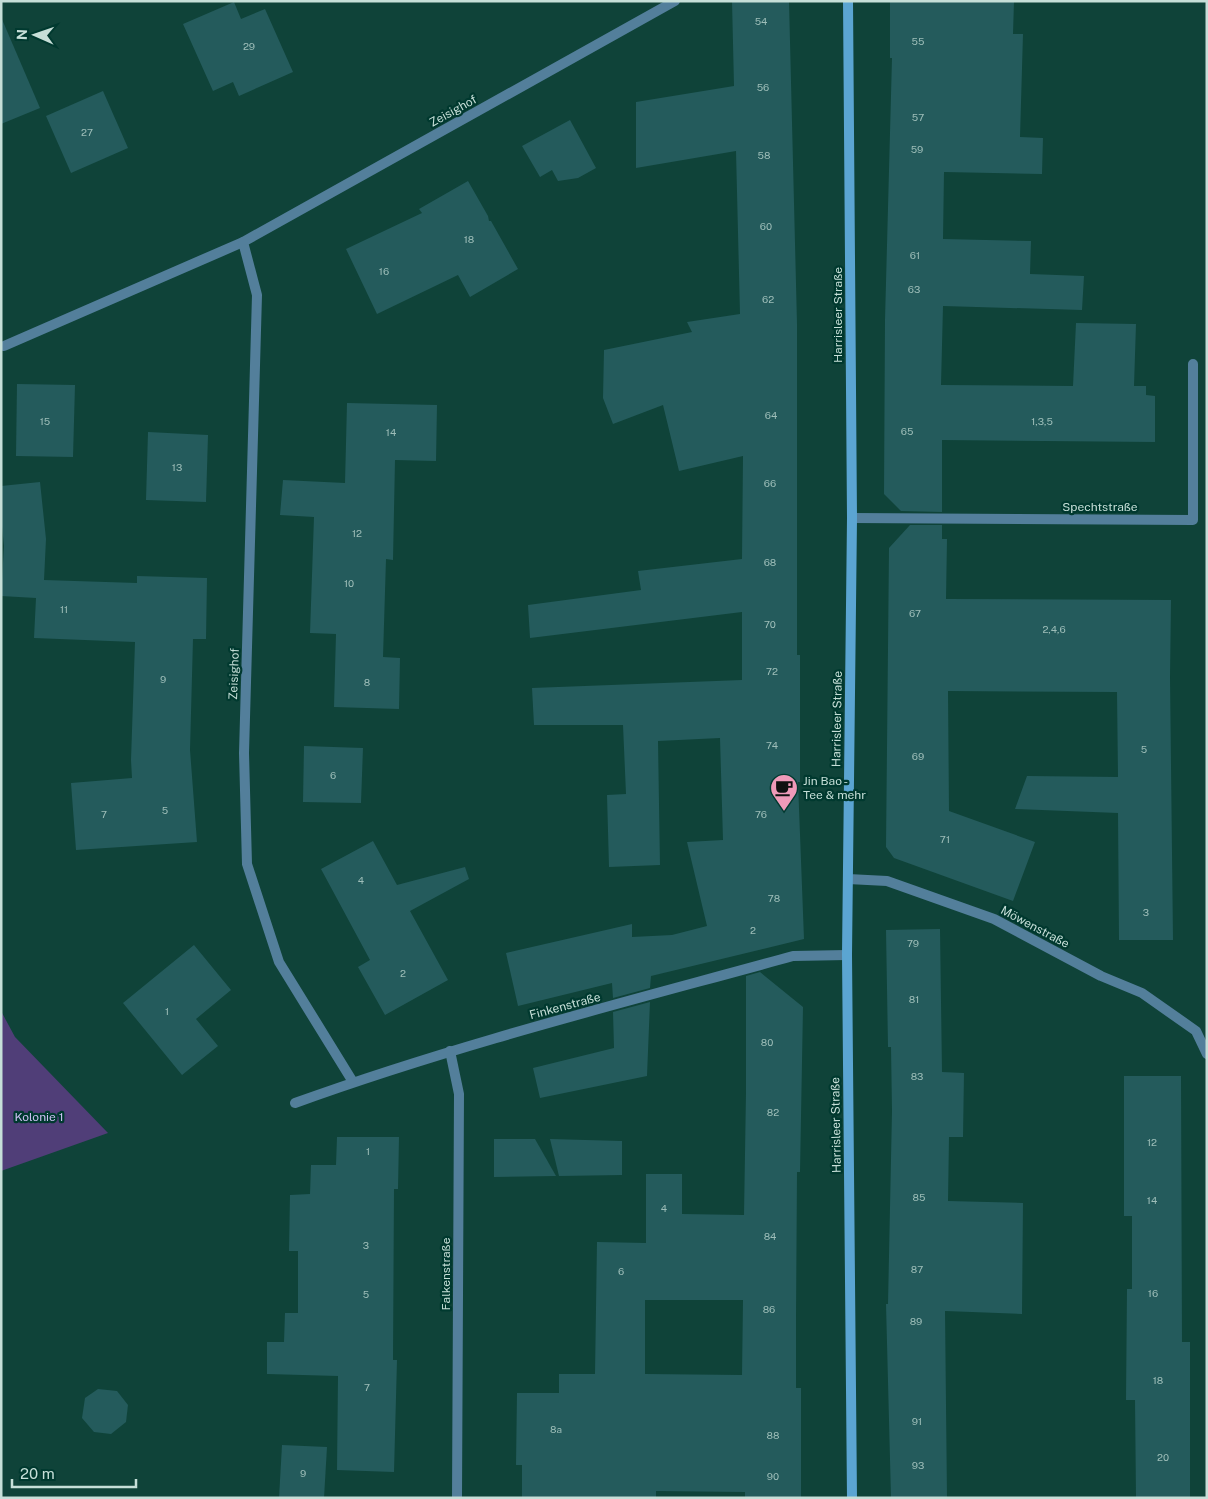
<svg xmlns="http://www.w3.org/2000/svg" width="1208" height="1499" font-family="'Public Sans',sans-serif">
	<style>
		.green { fill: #503e78 }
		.building { fill: #245b5c; fill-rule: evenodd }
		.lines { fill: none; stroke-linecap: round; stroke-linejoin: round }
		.minor { stroke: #537f9b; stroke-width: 10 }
		.secondary { stroke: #5ba5d2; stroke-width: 10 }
		.labels { text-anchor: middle; stroke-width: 4.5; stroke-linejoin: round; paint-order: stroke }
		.number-label { font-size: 10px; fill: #9ebeb9 }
		.street-label { font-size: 12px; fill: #c6dfd8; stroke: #00392f }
		.poi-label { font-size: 12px; fill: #c6dfd8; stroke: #00392f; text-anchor: start }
		.park-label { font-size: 12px; fill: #ccbff1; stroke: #00392f }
	</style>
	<rect width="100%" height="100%" fill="#0f4339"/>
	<polygon class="green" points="1,1011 15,1037 108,1133 1,1171"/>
	<g class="building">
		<polygon points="732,1 789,1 797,324 797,655 800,655 800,782 798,782 804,939 651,976 650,988 613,998 612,983 518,1006 506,953 632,924 632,937 672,935 707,926 687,842 723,840 720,738 658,741 660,865 609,867 607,795 626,794 623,725 534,725 532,688 742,680 742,612 530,638 528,605 641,590 638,571 742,559 743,456 679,471 663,405 613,424 603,398 604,350 692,332 687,322 740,314 736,151 636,168 636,102 734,86"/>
		<polygon points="890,1 1014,1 1013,34 1023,34 1020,137 1043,138 1042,174 944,172 943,239 1031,241 1030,274 1084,276 1082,310 943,306 941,385 1073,386 1076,323 1136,324 1134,386 1146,386 1146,395 1155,396 1155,442 942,440 942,512 901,511 884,494 885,320 892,58 890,58"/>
		<polygon points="234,2 241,19 265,9 293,72 239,96 233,82 213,91 183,24"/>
		<polygon points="1,17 40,108 1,124"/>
		<polygon points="103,91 128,148 71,173 46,116"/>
		<polygon points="570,120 596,168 578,178 558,181 552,170 540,177 522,146"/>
		<polygon points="468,181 488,216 489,221 491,221 518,269 470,297 458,275 377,314 346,249 422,213 419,209"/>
		<polygon points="17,384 75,385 73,457 16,456"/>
		<polygon points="347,403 437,405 436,461 395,460 393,560 386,559 383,657 400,658 399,709 334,707 336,634 310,633 314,517 280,515 283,480 345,483"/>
		<polygon points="148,432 208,435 206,502 146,500"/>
		<polygon points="40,482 46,539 44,580 137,583 137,576 207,578 206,639 193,639 190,750 197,842 76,850 71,783 132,778 131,760 135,642 34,638 36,598 1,596 4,546 1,517 1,486"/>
		<polygon points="910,525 942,525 942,539 947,539 946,599 1171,600 1170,677 1173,940 1119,940 1118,813 1015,809 1027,776 1118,777 1117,692 948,691 949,811 1035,842 1013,901 894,858 886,847 889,548"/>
		<polygon points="304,746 363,748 361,803 303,802"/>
		<polygon points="373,841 397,885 465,867 469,879 410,911 448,980 385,1015 358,967 370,960 321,869"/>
		<polygon points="940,929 942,1072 964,1073 963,1137 949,1137 948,1201 1023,1203 1022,1314 945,1311 947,1498 891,1498 886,1304 888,1304 892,1111 891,1047 888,1047 886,930"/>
		<polygon points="194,945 231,990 196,1019 218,1046 182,1075 123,1003"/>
		<path d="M760 972 803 1007 800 1172H797L796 1318V1388H801V1498H745V1492L656 1491V1498H522V1465H516L517 1393H559V1374H595L597 1242 646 1243V1174H682V1214L744 1215 746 1092V976ZM645 1300H743L742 1375 645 1374Z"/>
		<polygon points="650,1002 647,1076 540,1098 533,1068 614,1048 613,1012"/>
		<polygon points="1124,1076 1181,1076 1182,1342 1190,1342 1190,1498 1136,1498 1135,1400 1126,1400 1127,1289 1132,1289 1132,1216 1124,1216"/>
		<polygon points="337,1137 399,1137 398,1189 394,1189 393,1360 397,1360 394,1472 337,1470 338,1376 267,1374 267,1342 284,1342 285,1313 298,1313 298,1251 289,1251 290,1195 310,1194 311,1165 336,1165"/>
		<polygon points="494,1139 535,1139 556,1176 494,1177"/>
		<polygon points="550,1139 622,1141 622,1175 559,1176"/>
		<polygon points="98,1389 117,1391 128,1405 126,1422 111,1434 94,1432 82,1418 85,1398"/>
		<polygon points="282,1445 327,1447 324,1498 279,1498"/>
	</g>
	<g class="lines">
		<g class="minor">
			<polyline points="4,346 243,242"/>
			<polyline points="852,518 1193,520 1193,364"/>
			<polyline points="848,879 887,881 994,919 1101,976 1142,993 1196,1031 1207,1054"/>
			<polyline points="450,1051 459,1094 457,1498"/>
			<polyline points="353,1082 279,962 247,864 244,753 257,295 243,242 675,1"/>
			<path d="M295 1103C458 1044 626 1002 793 956L847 955"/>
		</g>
		<polyline class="secondary" points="848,1 852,518 847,955 852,1498"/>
	</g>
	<defs>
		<symbol id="cafe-pin" viewBox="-11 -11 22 30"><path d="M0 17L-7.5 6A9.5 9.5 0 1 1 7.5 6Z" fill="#ef9ab9" stroke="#00392f"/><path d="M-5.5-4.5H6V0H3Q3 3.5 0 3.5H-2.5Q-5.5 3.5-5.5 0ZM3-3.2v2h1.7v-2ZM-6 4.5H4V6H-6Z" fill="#111"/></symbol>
	</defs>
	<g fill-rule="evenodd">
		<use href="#cafe-pin" x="768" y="772" width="32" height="43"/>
	</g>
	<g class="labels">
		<g class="number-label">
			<text x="761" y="25">54</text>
			<text x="918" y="45">55</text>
			<text x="249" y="50">29</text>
			<text x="763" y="91">56</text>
			<text x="918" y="121">57</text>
			<text x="87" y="136">27</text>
			<text x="917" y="153">59</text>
			<text x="764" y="159">58</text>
			<text x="766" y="230">60</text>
			<text x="469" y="243">18</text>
			<text x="915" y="259">61</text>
			<text x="384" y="275">16</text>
			<text x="914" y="293">63</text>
			<text x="768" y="303">62</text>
			<text x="771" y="419">64</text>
			<text x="45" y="425">15</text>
			<text x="1042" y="425">1,3,5</text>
			<text x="907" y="435">65</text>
			<text x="391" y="436">14</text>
			<text x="177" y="471">13</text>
			<text x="770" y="487">66</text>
			<text x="357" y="537">12</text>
			<text x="770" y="566">68</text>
			<text x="349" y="587">10</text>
			<text x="64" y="613">11</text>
			<text x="915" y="617">67</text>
			<text x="770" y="628">70</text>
			<text x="1054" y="633">2,4,6</text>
			<text x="772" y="675">72</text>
			<text x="163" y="683">9</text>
			<text x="367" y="686">8</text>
			<text x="772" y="749">74</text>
			<text x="1144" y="753">5</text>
			<text x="918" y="760">69</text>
			<text x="333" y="779">6</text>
			<text x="165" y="814">5</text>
			<text x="104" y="818">7</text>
			<text x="761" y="818">76</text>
			<text x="945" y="843">71</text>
			<text x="361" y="884">4</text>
			<text x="774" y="902">78</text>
			<text x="1146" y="916">3</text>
			<text x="753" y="934">2</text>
			<text x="913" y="947">79</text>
			<text x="403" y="977">2</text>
			<text x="914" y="1003">81</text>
			<text x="167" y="1015">1</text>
			<text x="767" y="1046">80</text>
			<text x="917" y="1080">83</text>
			<text x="773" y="1116">82</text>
			<text x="1152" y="1146">12</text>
			<text x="368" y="1155">1</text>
			<text x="919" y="1201">85</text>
			<text x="1152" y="1204">14</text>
			<text x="664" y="1212">4</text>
			<text x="770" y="1240">84</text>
			<text x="366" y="1249">3</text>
			<text x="917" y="1273">87</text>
			<text x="621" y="1275">6</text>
			<text x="1153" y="1297">16</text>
			<text x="366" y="1298">5</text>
			<text x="769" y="1313">86</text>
			<text x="916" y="1325">89</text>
			<text x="1158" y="1384">18</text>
			<text x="367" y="1391">7</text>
			<text x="917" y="1425">91</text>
			<text x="556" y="1433">8a</text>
			<text x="773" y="1439">88</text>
			<text x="1163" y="1461">20</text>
			<text x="918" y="1469">93</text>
			<text x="303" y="1477">9</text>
			<text x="773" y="1480">90</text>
		</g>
		<g class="street-label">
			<text transform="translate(453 111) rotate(-29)" y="4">Zeisighof</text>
			<text transform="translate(838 315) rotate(-90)" y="4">Harrisleer Straße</text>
			<text x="1100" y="511">Spechtstraße</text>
			<text transform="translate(234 674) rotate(-88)" y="4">Zeisighof</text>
			<text transform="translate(837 719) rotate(-89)" y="4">Harrisleer Straße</text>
			<text transform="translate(1035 927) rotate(28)" y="4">Möwenstraße</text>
			<text transform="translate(565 1006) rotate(-15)" y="4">Finkenstraße</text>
			<text transform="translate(836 1125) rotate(-91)" y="4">Harrisleer Straße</text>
			<text transform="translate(446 1274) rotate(-90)" y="4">Falkenstraße</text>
		</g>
		<g class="poi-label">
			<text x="803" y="785">Jin Bao -<tspan x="803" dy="14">Tee &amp; mehr</tspan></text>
		</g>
		<g class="park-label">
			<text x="39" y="1121">Kolonie 1</text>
		</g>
	</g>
	<rect width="1208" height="1499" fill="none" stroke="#c6dfd8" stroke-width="5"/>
	<g transform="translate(35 35) rotate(272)" stroke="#00392f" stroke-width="4" paint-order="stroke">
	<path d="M0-4L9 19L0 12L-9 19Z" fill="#c6dfd8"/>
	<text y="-8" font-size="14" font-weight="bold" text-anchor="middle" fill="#c6dfd8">N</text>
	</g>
	<path d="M12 1479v8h124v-8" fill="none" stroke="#c6dfd8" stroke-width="2.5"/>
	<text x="20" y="1479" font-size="15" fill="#c6dfd8" stroke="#00392f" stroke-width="4" paint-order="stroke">20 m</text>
</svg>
